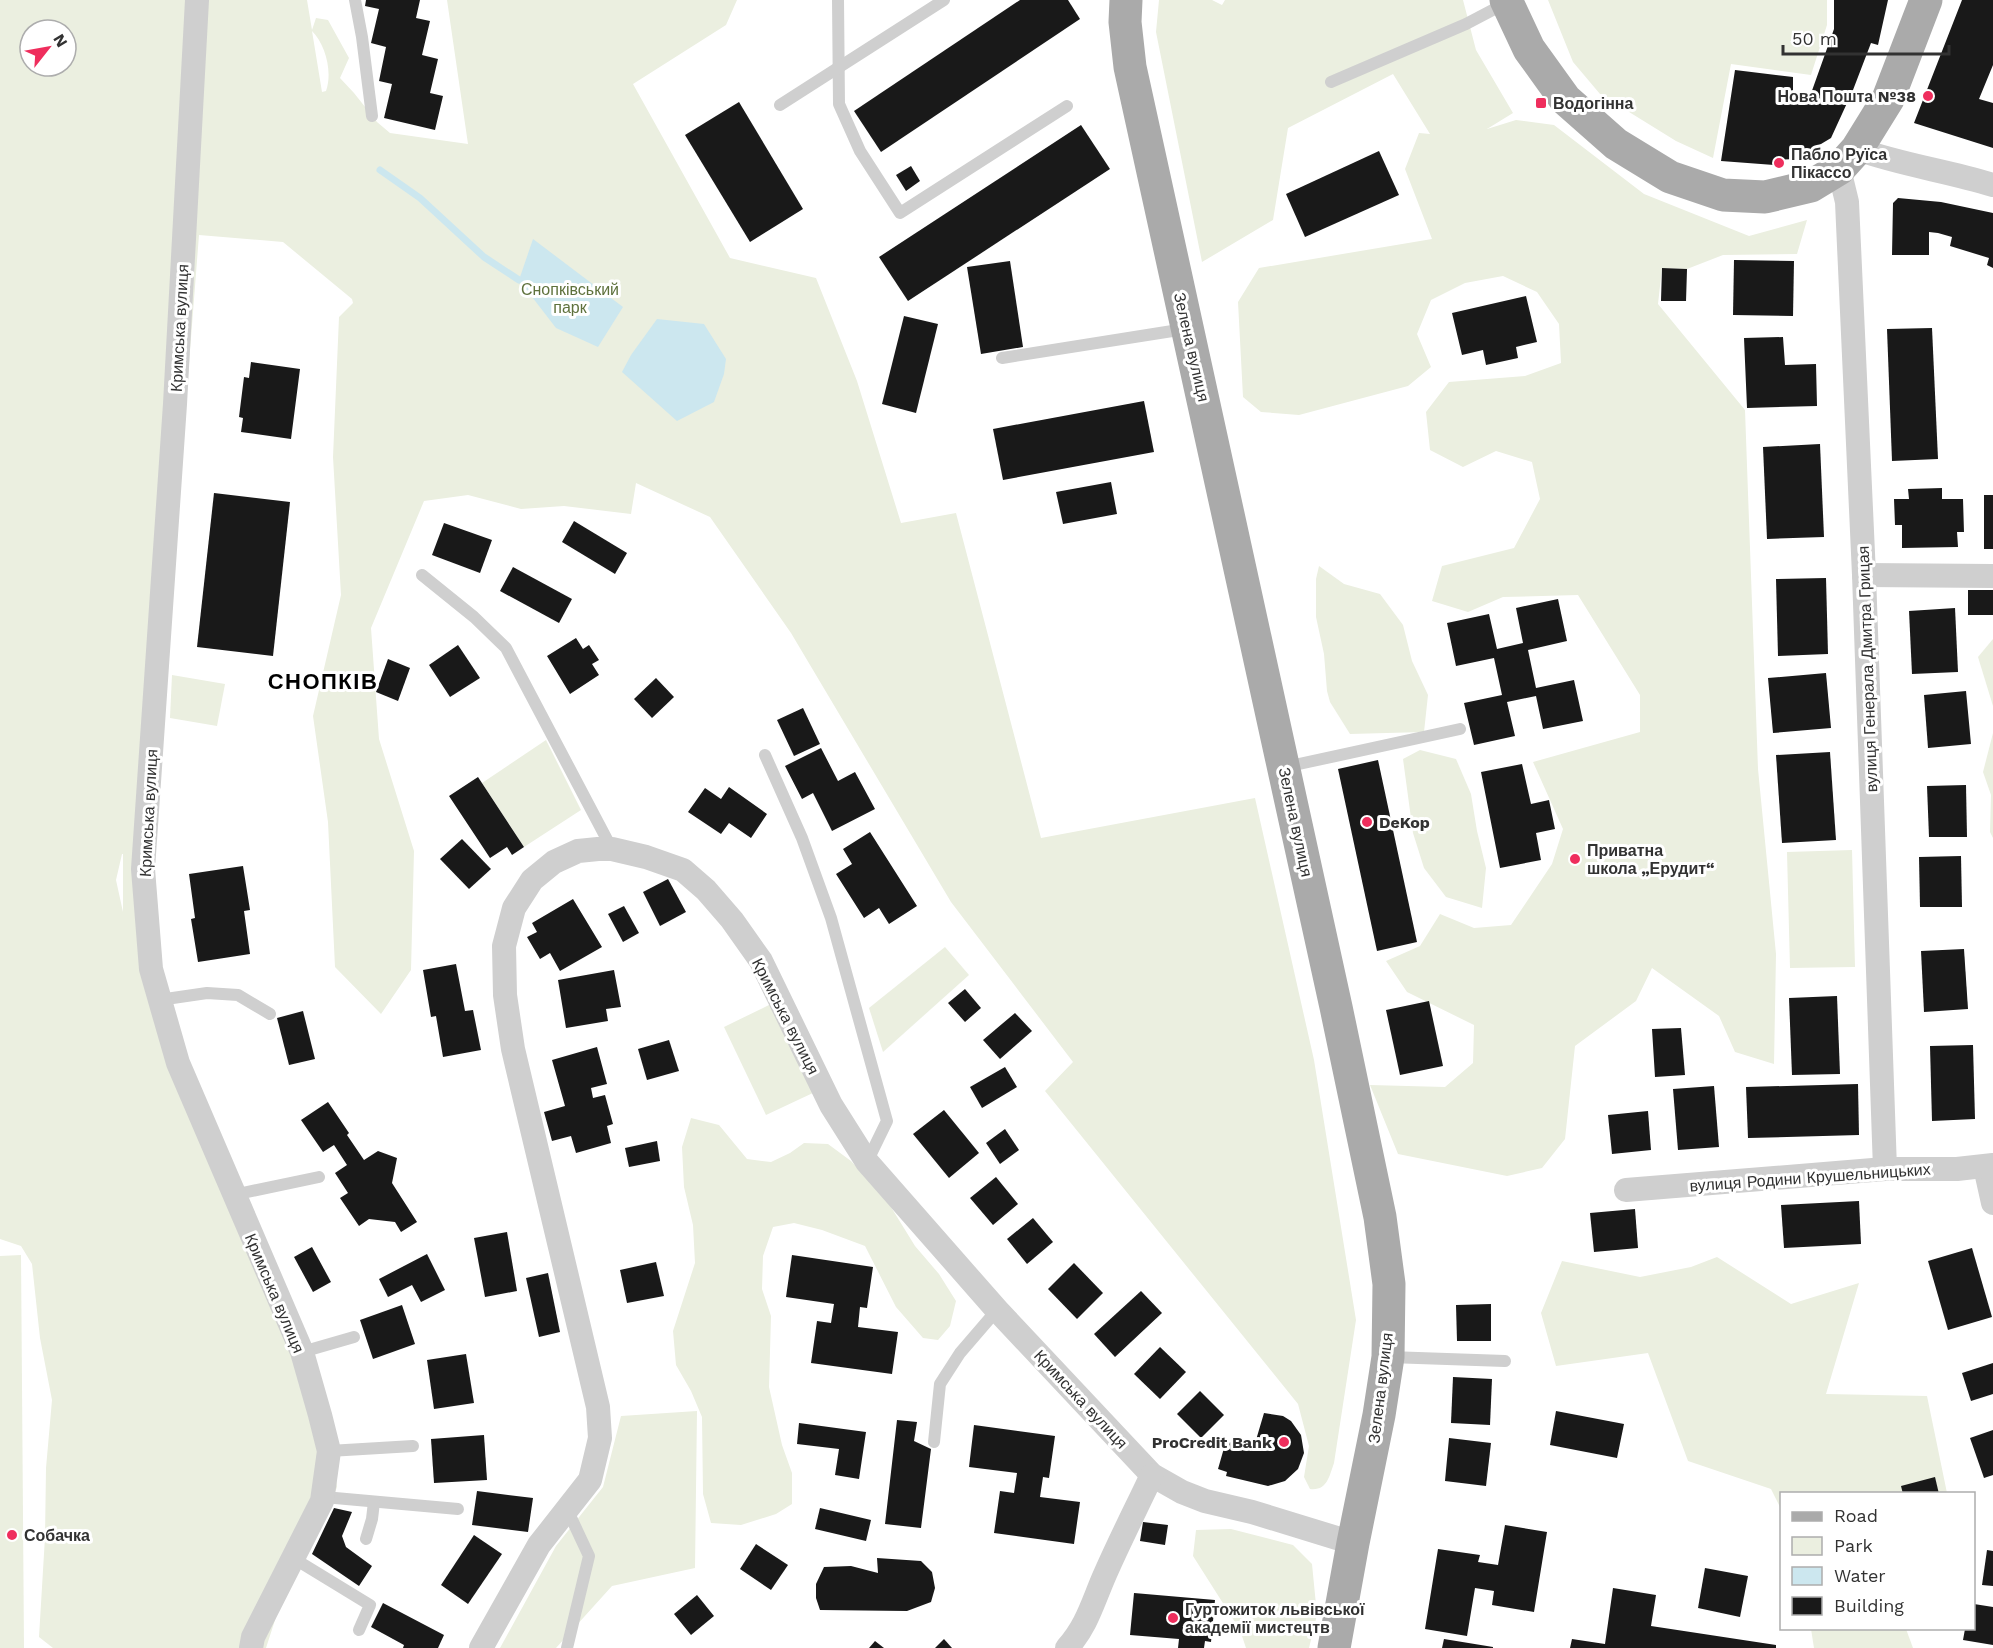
<svg xmlns="http://www.w3.org/2000/svg" width="1993" height="1648" font-family="'Work Sans',sans-serif">
	<style>
		.green { fill: #ebefe0; fill-rule: evenodd }
		.water { fill: #cce7ef }
		.lines { fill: none; stroke-linecap: round; stroke-linejoin: round }
		.stream { stroke: #cce7ef; stroke-width: 7 }
		.building { fill: #191919 }
		.lane { stroke: #cfcfcf; stroke-width: 12 }
		.street { stroke: #cfcfcf; stroke-width: 24 }
		.primary { stroke: #aaa; stroke-width: 33 }
		.poi-dot { fill: #ef2e5d; stroke: #fff; stroke-width: 2 }
		.labels { text-anchor: middle; stroke-width: 6; stroke-linejoin: round; paint-order: stroke }
		.poi-label { font-size: 16px; font-weight: bold; fill: #323232; stroke: #fff; text-anchor: start }
		.park-label { font-size: 16px; fill: #5e713c; stroke: #fff }
		.street-label { font-size: 16px; fill: #323232; stroke: #fff }
		.district-label { font-size: 22px; font-weight: bold; letter-spacing: 1.5px; fill: #000; stroke: #fff }
	</style>
	<rect width="100%" height="100%" fill="#fff"/>
	<g class="green">
		<path d="M0 0H307L312 30 316 18 328 20 349 58 340 78 354 93 377 122 390 133 468 144 447 0H737L726 25 633 84 730 258 816 278 857 381 901 523 956 513 1041 838 1255 798 1314 1060 1356 1320 1334 1463C1329 1477 1327 1491 1310 1489L1304 1477 1309 1446 1298 1404 1045 1091 1073 1062 951 902 791 633 710 517 636 483 631 514 564 506 521 509 468 495 424 501 371 628 379 739 414 851 411 970 381 1014 335 967 328 822 313 716 341 595 333 457 339 317 353 303 352 299 283 242 199 235 150 864 156 971 186 1063 330 1428 337 1487 325 1518 276 1617 266 1648H53L39 1637 45 1537 46 1468 52 1400 40 1338 32 1264 21 1246 0 1239ZM30 30H66V66H30ZM312 31C325 44 333 71 326 91L322 92ZM122 854H123V912L116 880Z"/>
		<polygon points="1159,0 1212,0 1222,5 1225,0 1463,0 1476,50 1513,113 1487,129 1516,120 1554,125 1644,194 1749,236 1807,220 1797,254 1723,255 1687,269 1662,268 1658,304 1745,410 1758,769 1776,954 1774,1064 1735,1052 1719,1016 1652,968 1636,1001 1575,1046 1565,1139 1542,1168 1507,1176 1398,1154 1370,1085 1445,1087 1473,1063 1474,1025 1407,992 1386,961 1420,946 1440,914 1474,928 1511,925 1552,864 1563,829 1533,762 1640,732 1640,695 1578,595 1503,597 1468,612 1432,601 1442,566 1514,548 1540,499 1532,462 1496,451 1463,467 1430,450 1426,412 1449,382 1525,376 1561,363 1559,324 1537,292 1503,276 1465,283 1431,300 1417,334 1431,367 1408,386 1299,415 1261,412 1243,397 1238,302 1259,268 1432,239 1405,169 1419,133 1430,134 1393,74 1288,128 1273,220 1202,262 1156,32"/>
		<polygon points="1548,0 1827,0 1827,25 1811,75 1731,64 1713,158 1676,141 1600,94 1573,62"/>
		<polygon points="1319,566 1344,584 1380,594 1403,625 1412,661 1428,695 1424,732 1350,734 1330,702 1327,691 1324,654 1316,617 1316,579"/>
		<polygon points="1993,639 1993,706 1978,657"/>
		<polygon points="172,675 225,684 217,726 170,718"/>
		<polygon points="1993,733 1993,838 1990,832 1991,795 1983,772"/>
		<polygon points="546,740 581,810 524,847 482,783"/>
		<polygon points="1420,750 1456,759 1471,794 1477,831 1486,868 1482,908 1446,897 1424,868 1413,833 1403,759"/>
		<polygon points="1852,850 1855,967 1790,968 1787,852"/>
		<polygon points="945,947 969,975 883,1052 869,1008"/>
		<polygon points="773,1003 815,1092 766,1115 724,1027"/>
		<polygon points="691,1118 719,1125 747,1159 771,1162 790,1153 804,1143 828,1144 851,1161 886,1199 915,1246 939,1274 956,1301 950,1326 938,1340 923,1338 896,1307 865,1246 822,1230 794,1223 773,1227 763,1256 762,1289 771,1316 769,1387 782,1445 792,1473 792,1504 776,1514 741,1525 711,1523 703,1494 702,1417 691,1391 676,1365 673,1331 695,1263 693,1225 684,1187 682,1147"/>
		<polygon points="21,1255 24,1648 0,1648 0,1256"/>
		<polygon points="1717,1257 1791,1304 1859,1283 1826,1394 1927,1396 1947,1493 1782,1494 1781,1509 1771,1489 1688,1461 1648,1353 1556,1366 1541,1313 1562,1261 1640,1277 1691,1267"/>
		<polygon points="697,1411 695,1568 612,1586 556,1648 500,1648 556,1546 603,1487 621,1416"/>
		<polygon points="1231,1529 1293,1545 1312,1564 1317,1615 1309,1648 1246,1648 1240,1630 1193,1556 1196,1530"/>
		<polygon points="1811,1629 1906,1629 1913,1648 1814,1648"/>
	</g>
	<g class="water">
		<polygon points="533,239 623,307 598,347 556,328 519,280"/>
		<polygon points="657,319 704,324 726,359 724,374 714,402 677,421 622,372 631,355"/>
	</g>
	<g class="lines">
		<polyline class="stream" points="380,170 420,198 484,257 519,280"/>
	</g>
	<g class="building">
		<polygon points="366,0 420,0 416,18 430,21 422,55 438,59 430,93 443,96 435,130 384,118 392,84 379,81 386,47 371,43 379,9 365,6"/>
		<polygon points="1020,0 1068,0 1080,19 881,152 854,111"/>
		<polygon points="1834,0 1888,0 1878,45 1871,43 1853,90 1831,138 1796,159 1775,160 1774,165 1721,161 1735,70 1793,77 1793,100 1809,99 1834,29"/>
		<polygon points="1962,0 1993,0 1993,65 1979,99 1993,103 1993,148 1914,123"/>
		<polygon points="739,102 803,209 750,242 685,135"/>
		<polygon points="1081,125 1110,169 908,301 879,257"/>
		<polygon points="1379,151 1399,195 1305,237 1286,194"/>
		<polygon points="911,166 920,181 906,191 896,175"/>
		<polygon points="1898,198 1941,202 1993,213 1993,268 1987,265 1989,258 1950,246 1952,237 1938,233 1929,232 1929,255 1892,255 1893,203"/>
		<polygon points="1734,260 1794,261 1793,316 1733,315"/>
		<polygon points="1010,261 1023,347 981,354 967,267"/>
		<polygon points="1662,268 1687,269 1686,301 1661,301"/>
		<polygon points="1526,296 1537,342 1516,347 1518,358 1486,365 1483,350 1462,355 1452,313"/>
		<polygon points="904,316 938,324 916,413 882,404"/>
		<polygon points="1932,328 1938,459 1892,461 1887,329"/>
		<polygon points="1783,337 1785,365 1816,364 1817,406 1747,408 1744,338"/>
		<polygon points="251,362 300,369 291,439 241,432 243,418 239,417 244,377 249,378"/>
		<polygon points="1144,401 1154,452 1003,480 993,429"/>
		<polygon points="1820,444 1824,537 1767,539 1763,447"/>
		<polygon points="1111,482 1117,514 1063,524 1056,492"/>
		<polygon points="1942,488 1942,499 1963,499 1964,532 1957,532 1958,547 1902,548 1902,525 1895,525 1894,499 1909,499 1908,489"/>
		<polygon points="214,493 290,502 273,656 197,647"/>
		<rect x="1984" y="495" width="9" height="54"/>
		<polygon points="574,521 627,553 615,574 562,542"/>
		<polygon points="444,523 492,540 480,573 432,555"/>
		<polygon points="513,567 572,599 559,623 500,591"/>
		<polygon points="1826,578 1828,654 1778,656 1776,579"/>
		<rect x="1968" y="590" width="25" height="25"/>
		<polygon points="1558,599 1567,641 1528,650 1536,688 1574,680 1583,721 1543,729 1536,696 1507,702 1515,736 1474,745 1464,703 1502,695 1494,658 1456,666 1447,623 1489,614 1497,649 1523,643 1516,608"/>
		<polygon points="1955,608 1958,672 1912,674 1909,611"/>
		<polygon points="576,638 583,649 589,645 599,660 592,664 599,675 570,694 547,656"/>
		<polygon points="458,645 480,678 450,697 429,665"/>
		<polygon points="388,659 410,668 398,701 376,692"/>
		<polygon points="1826,673 1831,728 1773,733 1768,678"/>
		<polygon points="656,678 674,697 652,718 634,699"/>
		<polygon points="1966,691 1971,744 1928,748 1924,695"/>
		<polygon points="803,708 820,744 794,756 777,720"/>
		<polygon points="821,748 838,781 855,772 875,809 832,831 813,793 802,799 785,766"/>
		<polygon points="1830,752 1836,840 1782,843 1776,755"/>
		<polygon points="1378,760 1417,942 1377,951 1338,769"/>
		<polygon points="1522,764 1531,804 1549,800 1555,829 1536,833 1541,860 1500,868 1481,772"/>
		<polygon points="478,777 524,847 512,855 507,847 490,858 449,796"/>
		<polygon points="1966,785 1967,837 1929,837 1927,786"/>
		<polygon points="729,787 767,814 751,838 729,823 721,834 688,812 705,788 721,799"/>
		<polygon points="870,832 917,906 889,924 879,908 864,918 836,874 852,864 843,849"/>
		<polygon points="462,839 491,869 469,889 440,859"/>
		<polygon points="1961,856 1962,907 1920,907 1919,857"/>
		<polygon points="243,866 250,910 244,911 250,954 198,962 191,919 195,918 189,874"/>
		<polygon points="668,879 686,912 660,926 643,892"/>
		<polygon points="573,899 602,947 560,971 550,953 540,959 527,937 537,932 532,923"/>
		<polygon points="624,906 639,933 623,942 608,914"/>
		<polygon points="1964,949 1968,1009 1924,1012 1921,951"/>
		<polygon points="456,964 465,1011 473,1010 481,1050 443,1057 436,1016 431,1017 423,970"/>
		<polygon points="614,970 621,1007 606,1009 608,1021 566,1028 558,980"/>
		<polygon points="965,989 981,1008 965,1022 948,1003"/>
		<polygon points="1837,996 1840,1074 1792,1075 1789,998"/>
		<polygon points="1429,1001 1443,1066 1400,1075 1386,1010"/>
		<polygon points="303,1011 315,1059 289,1065 277,1018"/>
		<polygon points="1015,1013 1032,1031 1000,1059 983,1040"/>
		<polygon points="1681,1028 1685,1075 1655,1077 1652,1029"/>
		<polygon points="669,1040 679,1071 647,1080 638,1049"/>
		<polygon points="1973,1045 1975,1119 1932,1121 1930,1046"/>
		<polygon points="597,1047 607,1084 591,1088 593,1098 605,1095 613,1124 607,1126 611,1143 576,1153 571,1136 552,1141 544,1112 565,1106 552,1060"/>
		<polygon points="1005,1067 1017,1087 982,1108 970,1087"/>
		<polygon points="1858,1084 1859,1135 1748,1138 1746,1087"/>
		<polygon points="1714,1086 1719,1147 1678,1150 1673,1089"/>
		<polygon points="328,1102 349,1133 347,1135 364,1160 378,1151 397,1158 392,1183 417,1222 401,1232 395,1222 369,1219 359,1226 340,1198 348,1193 335,1173 347,1165 334,1145 323,1152 301,1120"/>
		<polygon points="944,1110 979,1153 949,1178 913,1134"/>
		<polygon points="1648,1111 1651,1150 1612,1154 1608,1115"/>
		<polygon points="1005,1129 1019,1150 1000,1164 986,1143"/>
		<polygon points="657,1141 660,1161 629,1167 625,1148"/>
		<polygon points="996,1177 1018,1204 993,1225 970,1198"/>
		<polygon points="1859,1201 1861,1244 1784,1248 1781,1205"/>
		<polygon points="1635,1209 1638,1248 1594,1252 1590,1213"/>
		<polygon points="1033,1218 1053,1242 1027,1264 1007,1239"/>
		<polygon points="507,1232 517,1291 485,1297 474,1238"/>
		<polygon points="312,1247 331,1282 313,1292 294,1257"/>
		<polygon points="1972,1248 1992,1317 1948,1330 1928,1261"/>
		<polygon points="427,1254 445,1290 421,1302 412,1285 388,1297 379,1279"/>
		<polygon points="792,1255 873,1267 867,1308 860,1307 858,1327 898,1332 892,1374 811,1363 817,1321 831,1323 834,1304 786,1297"/>
		<polygon points="656,1262 664,1296 627,1303 620,1270"/>
		<polygon points="1074,1263 1103,1293 1077,1319 1048,1289"/>
		<polygon points="548,1273 560,1332 539,1337 526,1278"/>
		<polygon points="1141,1291 1162,1313 1115,1357 1094,1334"/>
		<polygon points="1491,1304 1491,1341 1457,1341 1456,1305"/>
		<polygon points="402,1305 415,1344 373,1359 360,1320"/>
		<polygon points="1160,1347 1186,1372 1160,1399 1134,1374"/>
		<polygon points="466,1354 474,1403 434,1409 427,1360"/>
		<polygon points="1993,1363 1993,1394 1971,1401 1962,1373"/>
		<polygon points="1453,1377 1492,1379 1490,1425 1451,1423"/>
		<polygon points="1200,1391 1224,1415 1201,1438 1177,1414"/>
		<polygon points="1556,1411 1624,1424 1617,1458 1550,1445"/>
		<polygon points="1264,1413 1283,1416 1291,1421 1301,1435 1304,1453 1298,1469 1285,1481 1268,1486 1226,1476 1227,1472 1218,1469 1226,1441 1246,1447 1249,1438 1256,1440"/>
		<polygon points="897,1420 917,1422 914,1441 931,1449 921,1528 885,1524"/>
		<polygon points="799,1423 866,1432 859,1479 835,1475 839,1449 797,1444"/>
		<polygon points="974,1425 1055,1436 1049,1478 1043,1477 1040,1497 1080,1502 1074,1544 994,1533 1000,1491 1014,1493 1017,1473 969,1467"/>
		<polygon points="1993,1430 1993,1475 1984,1478 1970,1438"/>
		<polygon points="484,1435 487,1480 434,1483 431,1439"/>
		<polygon points="1449,1438 1491,1443 1486,1486 1445,1481"/>
		<polygon points="1935,1477 1939,1494 1903,1494 1901,1486"/>
		<polygon points="477,1491 533,1498 528,1532 472,1525"/>
		<polygon points="334,1508 352,1512 342,1536 346,1547 372,1566 359,1586 312,1554"/>
		<polygon points="820,1508 871,1520 866,1541 815,1529"/>
		<polygon points="1143,1522 1168,1525 1165,1545 1140,1541"/>
		<polygon points="1505,1525 1547,1532 1534,1612 1492,1605 1494,1591 1475,1588 1467,1636 1425,1629 1438,1549 1480,1555 1478,1562 1498,1565"/>
		<polygon points="474,1535 502,1554 468,1604 441,1585"/>
		<polygon points="756,1544 788,1565 771,1590 740,1569"/>
		<polygon points="1987,1550 1993,1551 1993,1586 1982,1585"/>
		<polygon points="877,1558 921,1561 932,1572 935,1588 931,1602 907,1611 820,1610 816,1598 816,1584 824,1567 851,1566 878,1573"/>
		<polygon points="1705,1568 1748,1576 1740,1617 1698,1608"/>
		<polygon points="1613,1588 1656,1595 1651,1626 1776,1645 1776,1648 1570,1648 1572,1639 1605,1644"/>
		<polygon points="1134,1593 1215,1600 1211,1642 1205,1641 1204,1648 1178,1648 1179,1639 1130,1635"/>
		<polygon points="697,1595 714,1616 691,1635 674,1614"/>
		<polygon points="383,1603 444,1635 438,1648 403,1648 404,1645 371,1627"/>
		<polygon points="1974,1604 1993,1607 1993,1645 1963,1640 1965,1629 1974,1629"/>
		<polygon points="944,1639 952,1648 935,1648"/>
		<polygon points="1444,1639 1493,1647 1493,1648 1442,1648"/>
		<polygon points="875,1641 884,1648 869,1648"/>
	</g>
	<g class="lines">
		<g class="lane">
			<polyline points="355,0 362,37 372,116"/>
			<polyline points="838,0 839,104 860,151 900,213 1067,106"/>
			<polyline points="1331,82 1466,24 1506,3"/>
			<polyline points="780,105 944,0"/>
			<polyline points="1002,358 1185,329"/>
			<polyline points="422,575 474,617 506,648 612,849"/>
			<polyline points="765,755 802,838 831,918 887,1121 867,1162"/>
			<polyline points="1285,767 1460,729"/>
			<polyline points="159,1000 207,993 238,995 270,1014"/>
			<polyline points="233,1195 319,1177"/>
			<polyline points="302,1352 354,1337"/>
			<polyline points="1389,1357 1505,1361"/>
			<polyline points="934,1442 940,1384 960,1353 997,1310"/>
			<polyline points="329,1451 413,1446"/>
			<polyline points="324,1497 458,1509"/>
			<polyline points="366,1539 372,1519 374,1502"/>
			<polyline points="293,1558 370,1605 359,1630"/>
			<polyline points="567,1648 589,1556 567,1509"/>
		</g>
		<g class="street">
			<polyline points="197,0 175,404 143,869 151,969 178,1063 302,1352 320,1415 329,1451 322,1501 253,1637 251,1648"/>
			<path d="M1857 149C1902 165 1948 171 1993 185"/>
			<polyline points="1839,169 1847,202 1864,575 1885,1169"/>
			<polyline points="1864,575 1993,576"/>
			<polyline points="1985,1167 1993,1203"/>
			<polyline points="1626,1190 1885,1169 1957,1169 1993,1165"/>
			<polyline points="481,1648 539,1545 590,1480 600,1438 598,1407 513,1049 505,995 504,946 514,908 532,880 554,862 578,851 598,849 612,849 646,857 683,870 706,890 732,920 761,961 831,1105 867,1162 997,1310 1152,1475 1182,1492 1205,1501 1252,1512 1353,1543"/>
			<path d="M1067 1648C1086 1627 1092 1605 1103 1579 1118 1544 1136 1509 1152 1475"/>
		</g>
		<g class="primary">
			<polyline points="1126,0 1125,22 1130,67 1336,1007 1380,1217 1389,1284 1388,1357 1379,1415 1353,1543 1334,1648"/>
			<polyline points="1506,0 1529,49 1565,99 1616,144 1670,177 1723,195 1765,197 1811,186 1839,169 1857,149 1888,99 1926,0"/>
		</g>
	</g>
	<g class="poi-dot">
		<circle cx="1928" cy="96" r="6"/>
		<rect x="1535" y="97" width="12" height="12" rx="3"/>
		<circle cx="1779" cy="163" r="6"/>
		<circle cx="1367" cy="822" r="6"/>
		<circle cx="1575" cy="859" r="6"/>
		<circle cx="1284" cy="1442" r="6"/>
		<circle cx="12" cy="1535" r="6"/>
		<circle cx="1173" cy="1618" r="6"/>
	</g>
	<g class="labels">
		<g class="poi-label">
			<text x="1916" y="102" text-anchor="end">Нова Пошта №38</text>
			<text x="1553" y="109">Водогінна</text>
			<text x="1791" y="160">Пабло Руїса<tspan x="1791" dy="18">Пікассо</tspan></text>
			<text x="1379" y="828">DeKop</text>
			<text x="1587" y="856">Приватна<tspan x="1587" dy="18">школа „Ерудит“</tspan></text>
			<text x="1272" y="1448" text-anchor="end">ProCredit Bank</text>
			<text x="24" y="1541">Собачка</text>
			<text x="1185" y="1615">Гуртожиток львівської<tspan x="1185" dy="18">академії мистецтв</tspan></text>
		</g>
		<g class="park-label">
			<text x="570" y="295">Снопківський<tspan x="570" dy="18">парк</tspan></text>
		</g>
		<g class="street-label">
			<text transform="translate(179 328) rotate(-87)" y="6">Кримська вулиця</text>
			<text transform="translate(1192 347) rotate(77)" y="6">Зелена вулиця</text>
			<text transform="translate(1867 669) rotate(-92)" y="6">вулиця Генерала Дмитра Грицая</text>
			<text transform="translate(148 813) rotate(-87)" y="6">Кримська вулиця</text>
			<text transform="translate(1296 822) rotate(78)" y="6">Зелена вулиця</text>
			<text transform="translate(786 1016) rotate(63)" y="6">Кримська вулиця</text>
			<text transform="translate(1810 1177) rotate(-4)" y="6">вулиця Родини Крушельницьких</text>
			<text transform="translate(275 1293) rotate(67)" y="6">Кримська вулиця</text>
			<text transform="translate(1380 1388) rotate(-83)" y="6">Зелена вулиця</text>
			<text transform="translate(1081 1399) rotate(47)" y="6">Кримська вулиця</text>
		</g>
		<g class="district-label">
			<text x="323" y="689">СНОПКІВ</text>
		</g>
	</g>
	<rect x="1780" y="1492" width="195" height="138" fill="#ffffff" stroke="#adadad" stroke-width="1.5"/>
	<rect x="1792" y="1512" width="30" height="9" fill="#aaaaaa" stroke="#adadad" stroke-width="1.5"/>
	<text x="1834" y="1522" font-size="18" fill="#323232">Road</text>
	<rect x="1792" y="1537" width="30" height="18" fill="#ebefe0" stroke="#adadad" stroke-width="1.5"/>
	<text x="1834" y="1552" font-size="18" fill="#323232">Park</text>
	<rect x="1792" y="1567" width="30" height="18" fill="#cce7ef" stroke="#adadad" stroke-width="1.5"/>
	<text x="1834" y="1582" font-size="18" fill="#323232">Water</text>
	<rect x="1792" y="1597" width="30" height="18" fill="#191919" stroke="#adadad" stroke-width="1.5"/>
	<text x="1834" y="1612" font-size="18" fill="#323232">Building</text>
	<g transform="translate(48 48) rotate(59)"><circle r="28" fill="#ffffff" stroke="#adadad" stroke-width="1.5"/>
	<path d="M0-4.5L10 22L0 15L-10 22Z" fill="#ef2e5d"/>
	<text y="-9" font-size="16" font-weight="bold" text-anchor="middle" fill="#323232">N</text>
	</g>
	<path d="M1783 45v9h166v-9" fill="none" stroke="#323232" stroke-width="3"/>
	<text x="1792" y="45" font-size="18" fill="#323232" stroke="#ffffff" stroke-width="4.5" paint-order="stroke">50 m</text>
</svg>
